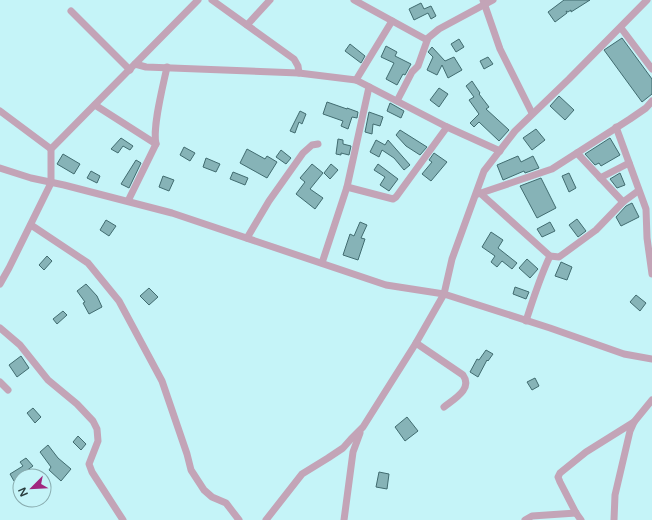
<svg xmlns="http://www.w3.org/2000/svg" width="652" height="520" font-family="'Varela Round',sans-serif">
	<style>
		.building { fill: #86b3b7; stroke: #416c70 }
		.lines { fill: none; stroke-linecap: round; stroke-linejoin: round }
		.minor { stroke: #c3a4b7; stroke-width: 7 }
	</style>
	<rect width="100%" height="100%" fill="#c5f4f8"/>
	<g class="building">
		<polygon points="564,0 590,0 571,12 571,10 568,12 566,11 567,13 555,22 548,12"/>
		<polygon points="421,3 424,9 431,6 436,16 431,19 428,13 414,20 409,9"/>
		<polygon points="622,38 652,79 652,94 642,102 604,50"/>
		<polygon points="459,39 464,47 456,52 451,44"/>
		<polygon points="350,44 365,56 361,63 345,51"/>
		<polygon points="386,46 397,52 395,56 411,64 405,75 403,74 397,85 386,79 394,63 381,57"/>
		<polygon points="432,47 445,61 454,57 462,70 448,78 442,65 437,75 427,70 433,57 428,52"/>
		<polygon points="488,57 493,64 484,69 480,61"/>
		<polygon points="472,81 480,93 479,94 489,107 486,109 509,130 499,141 479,122 474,127 470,123 479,114 469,100 474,97 466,86"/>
		<polygon points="439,88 448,94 439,107 430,100"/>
		<polygon points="559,96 574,110 565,120 550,106"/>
		<polygon points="327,102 347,109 347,108 358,112 357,118 352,117 348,129 341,126 343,121 323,114"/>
		<polygon points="390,103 404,111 401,118 387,111"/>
		<polygon points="300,111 306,114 302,124 299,122 295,133 290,131"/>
		<polygon points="369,112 383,117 380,126 373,124 372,134 365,132"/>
		<polygon points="536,129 545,140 532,150 523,138"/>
		<polygon points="400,130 427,147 420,155 406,146 396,135"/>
		<polygon points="121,138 133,146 130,150 123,146 118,153 111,149"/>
		<polygon points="610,138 620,155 601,166 599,163 595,165 585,154"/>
		<polygon points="338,139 343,140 343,144 351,146 349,155 341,153 341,155 336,154"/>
		<polygon points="376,140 385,145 388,140 410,165 404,170 394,158 382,150 379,157 370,152"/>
		<polygon points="184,147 195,153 190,161 180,155"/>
		<polygon points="247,149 265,159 267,156 277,162 267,178 240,163"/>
		<polygon points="281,150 291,158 286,164 276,157"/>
		<polygon points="434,153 447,162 431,181 422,174 432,162 429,160"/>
		<polygon points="63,154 80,164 74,174 57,164"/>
		<polygon points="518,156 521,162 533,156 539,168 525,173 524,171 503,180 497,165"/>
		<polygon points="206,158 220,164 216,172 203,167"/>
		<polygon points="136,160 141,163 129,188 121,184"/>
		<polygon points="312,164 323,173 310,189 323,198 315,209 296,194 305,182 300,178"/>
		<polygon points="331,164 338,170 330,179 324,173"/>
		<polygon points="378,164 398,179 389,191 380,185 385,177 374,170"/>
		<polygon points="91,171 100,176 97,183 87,178"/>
		<polygon points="233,172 248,178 245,185 230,179"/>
		<polygon points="569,173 576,188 569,192 562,176"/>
		<polygon points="620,173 625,185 617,188 610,179"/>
		<polygon points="163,176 174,180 169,191 159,187"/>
		<polygon points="541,178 556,208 537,218 520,186"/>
		<polygon points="632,203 639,217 621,226 616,217 626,206"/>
		<polygon points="577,219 586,231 578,237 569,225"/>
		<polygon points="106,220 116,226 109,236 100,230"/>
		<polygon points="360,222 367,225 361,238 365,239 358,260 343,255 350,234 354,236"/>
		<polygon points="550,222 555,231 542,237 537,229"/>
		<polygon points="491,232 503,240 498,248 517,263 512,269 502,261 497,267 491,262 495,256 482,247"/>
		<polygon points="47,256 52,261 44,270 39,265"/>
		<polygon points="527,259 538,269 530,278 519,268"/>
		<polygon points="561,262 572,267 567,280 555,276"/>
		<polygon points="86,284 97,296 102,307 89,314 83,303 85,302 77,291"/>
		<polygon points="515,287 529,292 526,299 513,294"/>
		<polygon points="149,288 158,297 149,305 140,296"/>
		<polygon points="636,295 646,303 640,311 630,302"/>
		<polygon points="63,311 67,315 57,324 53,319"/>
		<polygon points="486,350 493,354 488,361 487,360 478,377 470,372 477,359 479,360"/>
		<polygon points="21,356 29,368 17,377 9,365"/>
		<polygon points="535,378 539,386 532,390 527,382"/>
		<polygon points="33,408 41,417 35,423 27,413"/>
		<polygon points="407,417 418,431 405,441 395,427"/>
		<polygon points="78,436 86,444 81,450 73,442"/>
		<polygon points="48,445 58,458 71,469 61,481 49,470 51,467 40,452"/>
		<polygon points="26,458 33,466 26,471 27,473 20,476 14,481 10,474 23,466 20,462"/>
		<polygon points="379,472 389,474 387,489 376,487"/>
	</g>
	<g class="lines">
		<g class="minor">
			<polyline points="212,0 294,59 298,66 299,73"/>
			<polyline points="354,0 427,40"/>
			<polyline points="483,0 500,49 532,113"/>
			<polyline points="71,11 130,70"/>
			<polyline points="247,25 270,0"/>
			<polyline points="621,28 652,69"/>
			<polyline points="135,64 146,67 299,73 356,80 447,127 500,151"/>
			<polyline points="356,80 392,21"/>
			<polyline points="397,101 412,72 418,66 428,38 439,29 493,0"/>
			<polyline points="95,105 156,144"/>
			<polyline points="0,111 51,149"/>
			<polyline points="616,127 646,209 647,238 652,274"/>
			<polyline points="577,153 623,202"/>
			<polyline points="0,168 31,178 64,185 172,213 386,285 444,294 550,328 624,354 652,359"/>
			<polyline points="600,178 629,163"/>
			<polyline points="347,187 393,199 396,197 447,127"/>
			<polyline points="480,193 550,256 559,257 596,230 623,202 638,191"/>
			<polyline points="478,194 552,169 630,119 646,108 652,101"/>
			<path d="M128 201 156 144C152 128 163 86 167 67"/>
			<polyline points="31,225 88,263 119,301 162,381 187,454 191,470 204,490 212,497 226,503 239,520"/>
			<polyline points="247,238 269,201 303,153 312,145 318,144"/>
			<polyline points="322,263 347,187 369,87"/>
			<polyline points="0,284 9,268 51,183 51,149 198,0"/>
			<path d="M526 321C533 299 540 277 550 256"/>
			<polyline points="0,328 20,345 48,380 77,404 93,421 97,429 98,441 89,464 92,472 123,520"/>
			<path d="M416 343 463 375C473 389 454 399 444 407"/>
			<polyline points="0,382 8,390"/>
			<polyline points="266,520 302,474 328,458 343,448 351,439 363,427 380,400 416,343 444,294 452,259 484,171 515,131 569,79 647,0"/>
			<polyline points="344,520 353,452 360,433"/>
			<polyline points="525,520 532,516 576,513"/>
			<polyline points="581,520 576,513 560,482 558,477 560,473 586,452 634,422"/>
			<polyline points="614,520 615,495 630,431 634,422 652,400"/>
		</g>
	</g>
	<g transform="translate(32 488) rotate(246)"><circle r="19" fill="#c5f4f8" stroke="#87aaad"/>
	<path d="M0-3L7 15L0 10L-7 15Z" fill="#a0277e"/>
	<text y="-6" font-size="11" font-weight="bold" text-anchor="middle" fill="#293c3d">N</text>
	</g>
</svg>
